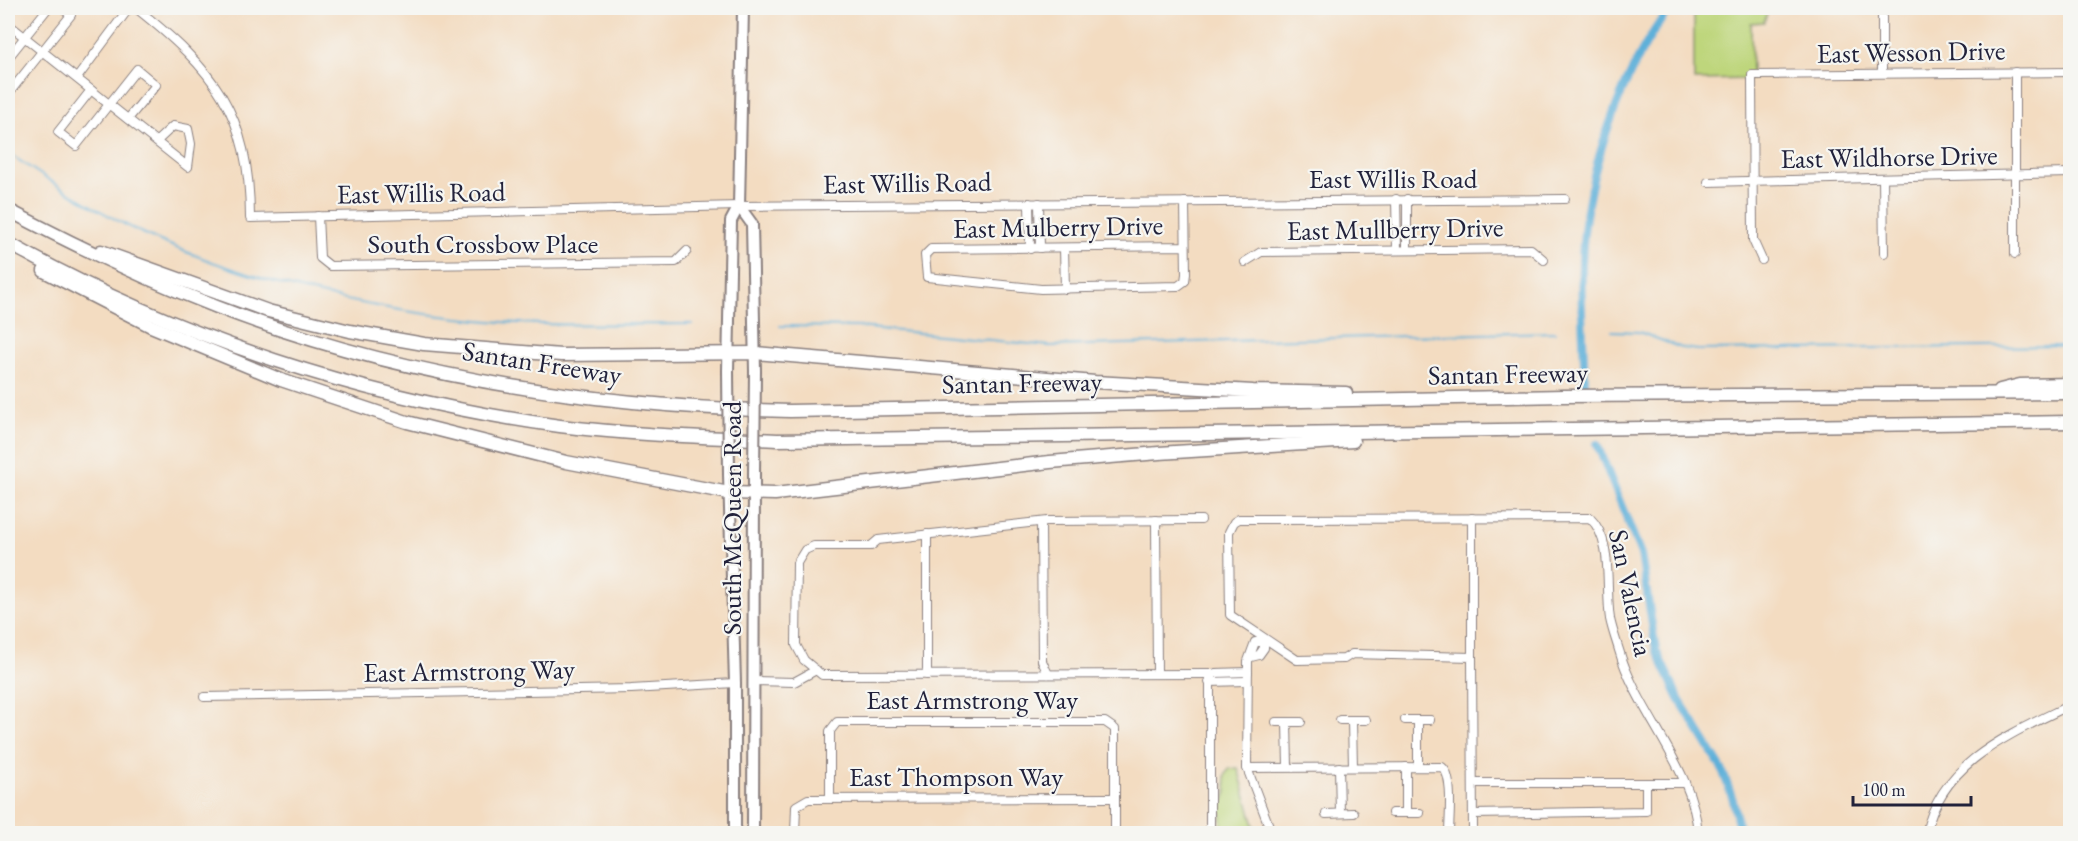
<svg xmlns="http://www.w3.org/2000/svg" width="2078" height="841" font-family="'EB Garamond',serif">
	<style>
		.green { fill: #bed67b; stroke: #707c5b; stroke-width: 1.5 }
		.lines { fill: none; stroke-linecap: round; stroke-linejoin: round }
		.stream { stroke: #5eb0d9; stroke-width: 2 }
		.canal { stroke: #5eb0d9; stroke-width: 8 }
		.minor-casing { stroke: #8a7f7e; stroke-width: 10 }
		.major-casing { stroke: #8a7f7e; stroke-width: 14 }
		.highway-casing { stroke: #8a7f7e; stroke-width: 15 }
		.minor { stroke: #fff; stroke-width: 8 }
		.major { stroke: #fff; stroke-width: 10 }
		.highway { stroke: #fff; stroke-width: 12 }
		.major-bridge-casing { stroke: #8a7f7e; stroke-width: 14; stroke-linecap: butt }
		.major-bridge { stroke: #fff; stroke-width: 10 }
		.labels { text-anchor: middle; stroke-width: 4.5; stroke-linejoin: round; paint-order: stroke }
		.street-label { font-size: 27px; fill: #22223b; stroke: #f6f6f2 }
	</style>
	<rect width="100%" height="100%" fill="#f6f6f2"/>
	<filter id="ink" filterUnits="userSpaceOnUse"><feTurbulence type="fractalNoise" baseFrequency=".0167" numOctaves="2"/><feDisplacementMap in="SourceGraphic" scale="12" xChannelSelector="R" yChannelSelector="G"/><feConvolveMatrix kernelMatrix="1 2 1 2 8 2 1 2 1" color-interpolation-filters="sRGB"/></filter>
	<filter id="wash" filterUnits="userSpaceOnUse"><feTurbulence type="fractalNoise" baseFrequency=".008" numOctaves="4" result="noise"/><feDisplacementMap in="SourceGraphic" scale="24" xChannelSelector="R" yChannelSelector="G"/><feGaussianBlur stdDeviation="1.35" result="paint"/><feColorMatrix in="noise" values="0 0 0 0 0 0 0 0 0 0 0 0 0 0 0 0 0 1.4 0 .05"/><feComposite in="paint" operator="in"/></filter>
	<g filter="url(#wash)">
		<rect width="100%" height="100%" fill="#f3dcc1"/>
		<g class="green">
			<polygon points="1694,8 1769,8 1764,22 1751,23 1752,79 1694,80"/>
			<polygon points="1238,768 1256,833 1222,833 1221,807 1227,792 1225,776 1229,769"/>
		</g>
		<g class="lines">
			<g class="stream">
				<path d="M8 153C48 180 89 206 132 228 239 280 361 309 478 320 549 327 621 324 692 324"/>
				<polyline points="780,326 859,327 1050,346 1555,332"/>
				<polyline points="1612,331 1639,332 1682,348 1698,350 2070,346"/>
			</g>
			<g class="canal">
				<path d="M1585 384C1583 334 1579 282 1584 232 1592 157 1625 67 1670 8"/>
				<polyline points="1597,444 1641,554 1656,650 1679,699 1722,769 1733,800 1740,834"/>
			</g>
		</g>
	</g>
	<g filter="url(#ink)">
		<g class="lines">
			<defs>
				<g id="minor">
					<path d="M136 8C214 70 250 113 250 218L739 206 1565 199"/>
					<polyline points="1882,8 1882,73"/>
					<polyline points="8,24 188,167 191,144 188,129 173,126 157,141"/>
					<polyline points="8,58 48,8"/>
					<polyline points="2015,72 2015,254"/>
					<polyline points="77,78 129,8"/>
					<polyline points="91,90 58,132 76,146 137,69 156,85 128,119"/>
					<polyline points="8,91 9,93 71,15 62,8"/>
					<polyline points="1883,178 1884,253"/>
					<polyline points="1708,182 2070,173"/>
					<polyline points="1396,199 1397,250"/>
					<polyline points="1407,199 1407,250"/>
					<polyline points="1185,202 1186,274 1185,281 1178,286 1041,289 927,277 925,255 931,249 1185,246"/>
					<polyline points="1029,203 1030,249"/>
					<polyline points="1039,203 1040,248"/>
					<polyline points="318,216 320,258 330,266 676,262 687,251"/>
					<polyline points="1064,248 1065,289"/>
					<polyline points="1762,260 1753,240 1752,75 2070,72"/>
					<polyline points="1245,262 1261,252 1531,249 1544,260"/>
					<polyline points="1472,518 1472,657"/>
					<polyline points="1156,520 1157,674"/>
					<polyline points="1201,520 1047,521 878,540 871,546 814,546 805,550 797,563 796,645 804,660 822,675 1213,674"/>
					<polyline points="1041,522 1042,661 1048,674"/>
					<polyline points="1262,642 1255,642 1248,661 1247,768 1272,834"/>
					<polyline points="1251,657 1259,655 1264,648 1264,639"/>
					<polyline points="927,675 927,534"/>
					<polyline points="753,681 794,682 816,670"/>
					<polyline points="1209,682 1246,681"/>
					<polyline points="204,697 631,689 735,683"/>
					<polyline points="1340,720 1366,720"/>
					<polyline points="1405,720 1430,720"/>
					<polyline points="1418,720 1418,767"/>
					<polyline points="1352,721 1353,767"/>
					<polyline points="1276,722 1301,722"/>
					<polyline points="1287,722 1288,767"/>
					<polyline points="1339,767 1340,813"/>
					<polyline points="1406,767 1406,813"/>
					<path d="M1247 768 1442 767C1454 776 1449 818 1449 834"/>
					<polyline points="1473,783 1685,783"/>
					<polyline points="830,798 830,731 837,722 1105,722 1115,729 1115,834"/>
					<polyline points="1392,813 1420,813"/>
					<polyline points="1326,814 1354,813"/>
					<polyline points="1473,814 1646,811 1646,783"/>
					<polyline points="795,834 796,806 808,799 1115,798"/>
					<polyline points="1210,834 1210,679 1215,673 1248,672"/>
					<path d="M1473 834 1472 657 1352 654 1344 659 1297 660 1230 615 1229 532 1234 522 1239 519 1590 518C1614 541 1605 588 1610 619 1612 629 1616 640 1619 650 1637 713 1694 768 1698 834"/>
					<path d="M1926 834C1941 761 2011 734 2070 705"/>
				</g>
				<g id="major">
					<polyline points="739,206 752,224 755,371"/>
					<polyline points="728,371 731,221 739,206 743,8"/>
					<polyline points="729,474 735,683 735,834"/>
					<polyline points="753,834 754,476"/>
				</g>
				<g id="highway">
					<path d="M8 210C76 246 145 279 217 307 398 377 597 407 790 411L1563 396 2070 393"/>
					<path d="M8 243C177 338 368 400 560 426 632 435 705 437 777 440L2070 422"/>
					<polyline points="101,251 268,311 350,331 424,344 561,355 755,353 1095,382 1253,391 1346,393"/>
					<polyline points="44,271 151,326 281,380 407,422 566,462 729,493 775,494 1050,462 1159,453 1353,441"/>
					<polyline points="2000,390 2020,385 2070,384"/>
				</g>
			</defs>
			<use href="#minor" class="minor-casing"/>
			<use href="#major" class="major-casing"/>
			<use href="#highway" class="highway-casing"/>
			<use href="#minor" class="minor"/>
			<use href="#major" class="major"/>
			<use href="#highway" class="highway"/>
			<defs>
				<g id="major-bridge">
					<polyline points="728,371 729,474"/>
					<polyline points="754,476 755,371"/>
				</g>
			</defs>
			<use href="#major-bridge" class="major-bridge-casing"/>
			<use href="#major-bridge" class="major-bridge"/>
		</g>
	</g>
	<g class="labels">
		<g class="street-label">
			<text transform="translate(1911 52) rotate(-1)" y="9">East Wesson Drive</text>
			<text transform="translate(1889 157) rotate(-1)" y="9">East Wildhorse Drive</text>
			<text x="1393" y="188">East Willis Road</text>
			<text transform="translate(907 183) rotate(-1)" y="9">East Willis Road</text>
			<text transform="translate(421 193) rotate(-1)" y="9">East Willis Road</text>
			<text transform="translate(1058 227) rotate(-1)" y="9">East Mulberry Drive</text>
			<text transform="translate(1395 229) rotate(-1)" y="9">East Mullberry Drive</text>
			<text x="483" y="253">South Crossbow Place</text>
			<text transform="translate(542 363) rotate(9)" y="9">Santan Freeway</text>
			<text transform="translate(1508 374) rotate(-1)" y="9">Santan Freeway</text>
			<text transform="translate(1022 383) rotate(-1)" y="9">Santan Freeway</text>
			<text transform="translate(732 518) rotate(-90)" y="9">South McQueen Road</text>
			<text transform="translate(1631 593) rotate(78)" y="9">San Valencia</text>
			<text transform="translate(469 671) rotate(-1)" y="9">East Armstrong Way</text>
			<text x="972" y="709">East Armstrong Way</text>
			<text x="956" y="786">East Thompson Way</text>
		</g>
	</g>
	<rect width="2078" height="841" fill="none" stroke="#f6f6f2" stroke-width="30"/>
	<path d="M1853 796v9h118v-9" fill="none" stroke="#22223b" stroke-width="3"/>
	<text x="1862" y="796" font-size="18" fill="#22223b" stroke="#f6f6f2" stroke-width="4.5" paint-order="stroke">100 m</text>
</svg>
